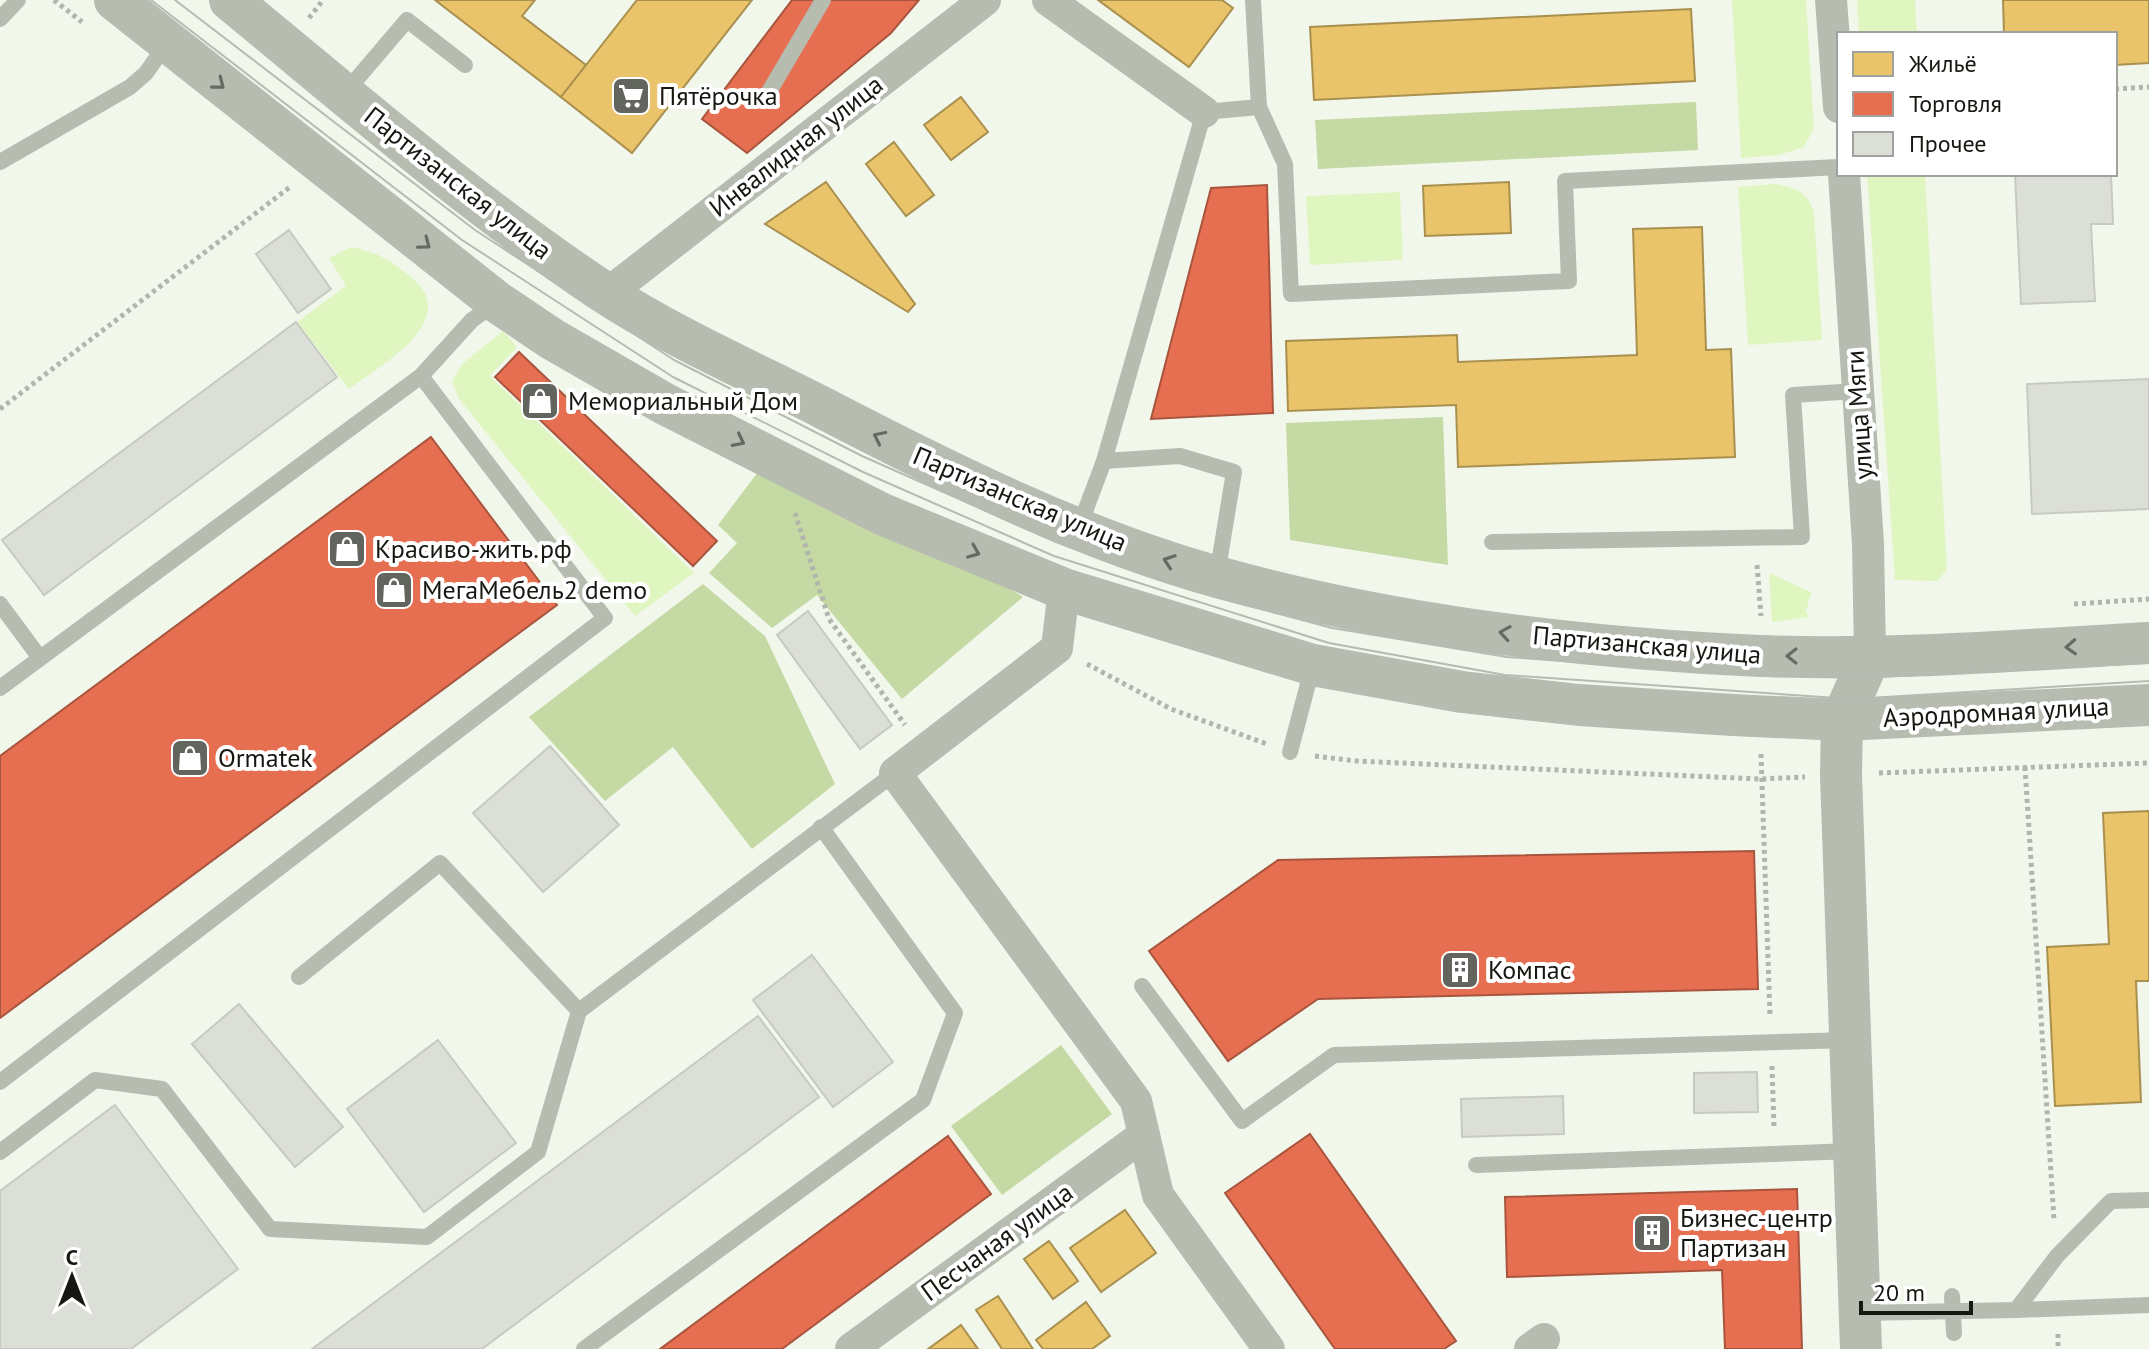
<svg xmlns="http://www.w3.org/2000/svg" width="2149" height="1349" font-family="'PT Sans',sans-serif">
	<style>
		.green { fill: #e0f6c1 }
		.forest { fill: #c4d9a3 }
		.homes { fill: #e9c46a; stroke: #a9904f; stroke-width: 2 }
		.shops { fill: #e76f51; stroke: #a8553e; stroke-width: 2 }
		.building { fill: #dcdfd7; stroke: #c7cac2; stroke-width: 2 }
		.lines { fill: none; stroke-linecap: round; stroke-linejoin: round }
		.path { stroke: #b1b5ab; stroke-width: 5; stroke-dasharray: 4 4; stroke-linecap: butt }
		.service { stroke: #b6bcb0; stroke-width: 16 }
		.minor { stroke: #b6bcb0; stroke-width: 32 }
		.tertiary { stroke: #b6bcb0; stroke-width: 42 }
		.tram { stroke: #b6bbb0; stroke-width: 2 }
		.oneway { stroke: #666a60 }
		.labels { text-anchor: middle; stroke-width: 8; stroke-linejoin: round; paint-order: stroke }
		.poi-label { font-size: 26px; fill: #151711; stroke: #fff; text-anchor: start }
		.street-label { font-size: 26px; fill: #151711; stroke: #fff }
	</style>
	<rect width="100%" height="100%" fill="#f2f7ec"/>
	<g class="green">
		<polygon points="1732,0 1806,0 1814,128 1804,147 1779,155 1741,158"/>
		<polygon points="1857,0 1915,0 1917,34 1859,34"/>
		<polygon points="1867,174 1925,174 1947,570 1937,581 1895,580"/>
		<path d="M1775 184C1795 188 1808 192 1814 212L1822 340 1748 345 1738 187Z"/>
		<polygon points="1400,192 1403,260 1310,265 1306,196"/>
		<path d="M351 247C380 253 389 259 411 277 463 319 383 364 349 389L297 322 346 286 329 258Z"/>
		<polygon points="503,331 517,347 490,376 694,573 635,616 459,399 452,381 462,364"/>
		<polygon points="1769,573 1811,592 1806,612 1810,617 1772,622"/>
	</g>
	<g class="forest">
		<polygon points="1696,102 1698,150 1318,169 1315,120"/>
		<polygon points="1443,417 1448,565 1290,540 1286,423"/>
		<polygon points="761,468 913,529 1023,597 902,699 817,595 772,628 709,573 737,543 718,525"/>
		<polygon points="703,584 765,636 835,784 752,849 673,747 605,801 529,717"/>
		<polygon points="1061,1045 1112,1114 1002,1195 951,1126"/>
	</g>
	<g class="homes">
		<polygon points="435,0 535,0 522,16 586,65 561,97"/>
		<polygon points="637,0 752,0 632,153 561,97"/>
		<polygon points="1098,0 1222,0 1233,8 1189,67"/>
		<polygon points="2003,0 2149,0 2149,63 2115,65 2115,34 2004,34"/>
		<polygon points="1691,9 1695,81 1314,100 1310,27"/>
		<polygon points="961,97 988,132 951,160 924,125"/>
		<polygon points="894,142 934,195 906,216 866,164"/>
		<polygon points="826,182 915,304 908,312 765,224"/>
		<polygon points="1509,182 1511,233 1425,236 1423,186"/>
		<polygon points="1702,227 1706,350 1731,349 1735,457 1458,467 1456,405 1288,411 1286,341 1457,335 1458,362 1637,355 1633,229"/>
		<polygon points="2149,811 2149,981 2136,981 2141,1102 2055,1106 2047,947 2109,944 2103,813"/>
		<polygon points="1125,1210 1156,1253 1101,1292 1070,1248"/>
		<polygon points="1049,1241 1078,1281 1053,1299 1024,1259"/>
		<polygon points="998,1296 1033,1349 1002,1349 976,1310"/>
		<polygon points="1086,1302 1110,1336 1092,1349 1043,1349 1036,1340"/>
		<polygon points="961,1325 978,1349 928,1349"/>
	</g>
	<g class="shops">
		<polygon points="792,0 919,0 891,33 747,153 702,119"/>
		<polygon points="1267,185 1273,413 1151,419 1211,188"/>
		<polygon points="519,352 717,541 693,566 495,377"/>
		<polygon points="431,437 557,605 0,1018 0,756"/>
		<polygon points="1754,851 1758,989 1318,999 1228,1061 1149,951 1278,860"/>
		<polygon points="1310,1134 1456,1341 1444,1349 1335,1349 1225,1193"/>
		<polygon points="948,1136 991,1194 782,1349 660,1349"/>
		<polygon points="1797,1189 1802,1349 1725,1349 1722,1270 1507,1277 1505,1197"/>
	</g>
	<g class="building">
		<polygon points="2015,174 2111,174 2113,224 2091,224 2095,301 2021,304"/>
		<polygon points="289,230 331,289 298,313 256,254"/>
		<polygon points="296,322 337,377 44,595 2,540"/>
		<polygon points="2149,379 2149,509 2032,514 2027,384"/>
		<polygon points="808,611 892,725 860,749 777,635"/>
		<polygon points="550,746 619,825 543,892 473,813"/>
		<polygon points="812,955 893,1062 833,1107 753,1000"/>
		<polygon points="239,1004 343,1127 295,1167 192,1044"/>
		<polygon points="758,1016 819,1097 482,1349 312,1349"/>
		<polygon points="438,1040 516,1143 424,1212 347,1109"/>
		<polygon points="1757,1072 1758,1112 1694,1113 1694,1073"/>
		<polygon points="1563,1096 1564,1134 1462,1137 1461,1099"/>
		<polygon points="115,1105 238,1269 131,1349 0,1349 0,1191"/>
	</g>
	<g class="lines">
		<g class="path">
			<polyline points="54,0 82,22"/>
			<polyline points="309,18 323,0"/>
			<polyline points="2115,89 2149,87"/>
			<polyline points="0,409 290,187"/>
			<polyline points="795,513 829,619 905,725"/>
			<polyline points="1757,565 1761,616"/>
			<polyline points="2074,604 2149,599"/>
			<polyline points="1087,664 1171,709 1267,744"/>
			<polyline points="1761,754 1770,1016"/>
			<polyline points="1315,756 1356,761 1760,779 1805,777"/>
			<polyline points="2025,767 2054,1220"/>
			<polyline points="1879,773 2149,763"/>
			<polyline points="1772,1066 1774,1128"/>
			<polyline points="2058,1334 2058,1349"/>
		</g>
		<g class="service">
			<polyline points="0,19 18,0"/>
			<polyline points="344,94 407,20 465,65"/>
			<polyline points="766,97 823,0"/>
			<polyline points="1259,107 1285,164 1291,294 1569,281 1565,181 1839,167"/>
			<polyline points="0,162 130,87 146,73 167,43"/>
			<polyline points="1104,461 1180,456 1234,472 1217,575"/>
			<polyline points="1078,530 1104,461 1204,112 1259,107 1253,0"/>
			<polyline points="1492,542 1802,537 1793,395 1857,391"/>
			<polyline points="0,604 40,658"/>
			<polyline points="0,688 421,376 472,320 496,303"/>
			<polyline points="1290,752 1313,665"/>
			<polyline points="299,977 440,863 579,1011"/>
			<polyline points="1142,986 1242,1121 1334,1055 1849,1040"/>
			<polyline points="0,1082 605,618 421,376"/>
			<polyline points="0,1152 95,1080 162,1089 270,1229 427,1237 538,1152 579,1011 895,773"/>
			<polyline points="1476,1165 1853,1151"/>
			<polyline points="1952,1296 1954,1333"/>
			<polyline points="2016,1310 2149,1305"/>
			<polyline points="1861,1313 2016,1310 2057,1256 2111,1201 2149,1200"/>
			<polyline points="584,1349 923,1100 955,1013 821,827"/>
		</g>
		<g class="minor">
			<polyline points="1048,0 1204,112"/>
			<polyline points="1831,0 1839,107"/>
			<polyline points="1844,174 1868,544 1870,656"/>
			<polyline points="607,294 985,0"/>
			<polyline points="1064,589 1057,648 895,773 1136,1101 1158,1195 1269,1349"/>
			<polyline points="851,1349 1144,1135"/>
			<polyline points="1530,1349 1544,1339"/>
		</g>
		<g class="tertiary">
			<polyline points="115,0 497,302 552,339 665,404 882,514 1064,589 1313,665 1462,692 1579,705 1733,715 1842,720 2149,705"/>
			<path d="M230 0C352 100 471 204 602 291 672 337 751 371 825 409 952 475 1083 540 1221 578 1395 626 1580 648 1760 656 1890 661 2020 650 2149 643"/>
			<polyline points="1861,1349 1841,775 1842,720 1870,656"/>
		</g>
		<g class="tram">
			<polyline points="151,0 462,240 673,377 863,472 1054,556 1329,643 1505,675 1852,699 2149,681"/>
			<polyline points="175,0 475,230 674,360 862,456 1056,542 1182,586"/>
			<polyline points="1209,595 1332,628 1507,657 1761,675 1860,678 2149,663"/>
		</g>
	</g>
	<defs><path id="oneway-chevron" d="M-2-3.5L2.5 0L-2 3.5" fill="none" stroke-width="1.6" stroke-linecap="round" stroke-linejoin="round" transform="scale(2)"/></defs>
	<g class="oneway">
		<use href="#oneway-chevron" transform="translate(219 84) rotate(38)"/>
		<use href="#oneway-chevron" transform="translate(425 244) rotate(37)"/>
		<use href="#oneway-chevron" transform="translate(879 437) rotate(-154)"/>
		<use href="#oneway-chevron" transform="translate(739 441) rotate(27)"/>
		<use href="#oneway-chevron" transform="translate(974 552) rotate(22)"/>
		<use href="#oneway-chevron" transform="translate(1169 561) rotate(-161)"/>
		<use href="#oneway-chevron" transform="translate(1505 633) rotate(-171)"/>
		<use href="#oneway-chevron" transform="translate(2071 647) rotate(177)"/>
		<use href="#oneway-chevron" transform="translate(1792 656) rotate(-180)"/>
	</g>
	<defs>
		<symbol id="supermarket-square" viewBox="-11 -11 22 22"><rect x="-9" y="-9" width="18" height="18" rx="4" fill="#62655e" stroke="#fff"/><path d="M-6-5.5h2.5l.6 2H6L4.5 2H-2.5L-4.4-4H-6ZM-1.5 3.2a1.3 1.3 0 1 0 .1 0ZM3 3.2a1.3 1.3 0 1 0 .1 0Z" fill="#fff"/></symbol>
		<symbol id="shop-square" viewBox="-11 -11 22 22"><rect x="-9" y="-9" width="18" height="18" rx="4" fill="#62655e" stroke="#fff"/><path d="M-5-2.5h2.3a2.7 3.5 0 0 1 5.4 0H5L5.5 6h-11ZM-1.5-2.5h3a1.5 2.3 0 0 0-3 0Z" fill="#fff"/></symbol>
		<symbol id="building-square" viewBox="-11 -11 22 22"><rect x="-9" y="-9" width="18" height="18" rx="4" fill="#62655e" stroke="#fff"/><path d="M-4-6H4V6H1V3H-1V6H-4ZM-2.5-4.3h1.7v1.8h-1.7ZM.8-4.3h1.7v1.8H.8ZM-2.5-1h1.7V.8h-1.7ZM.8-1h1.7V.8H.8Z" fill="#fff"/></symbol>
	</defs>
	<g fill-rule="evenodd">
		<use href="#supermarket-square" x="609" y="74" width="44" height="44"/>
		<use href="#shop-square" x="518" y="379" width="44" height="44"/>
		<use href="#shop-square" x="325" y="527" width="44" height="44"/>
		<use href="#shop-square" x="372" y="568" width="44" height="44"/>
		<use href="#shop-square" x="168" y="736" width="44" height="44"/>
		<use href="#building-square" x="1438" y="948" width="44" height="44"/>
		<use href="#building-square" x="1630" y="1211" width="44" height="44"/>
	</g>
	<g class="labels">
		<g class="poi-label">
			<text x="659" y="105">Пятёрочка</text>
			<text x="568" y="410">Мемориальный Дом</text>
			<text x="375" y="558">Красиво-жить.рф</text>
			<text x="422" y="599">МегаМебель2 demo</text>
			<text x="218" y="767">Ormatek</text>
			<text x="1488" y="979">Компас</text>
			<text x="1680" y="1227">Бизнес-центр<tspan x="1680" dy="30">Партизан</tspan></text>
		</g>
		<g class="street-label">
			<text transform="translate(796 146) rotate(-38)" y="9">Инвалидная улица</text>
			<text transform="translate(458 183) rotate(38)" y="9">Партизанская улица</text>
			<text transform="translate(1859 415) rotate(-94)" y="9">улица Мяги</text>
			<text transform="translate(1020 499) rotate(23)" y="9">Партизанская улица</text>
			<text transform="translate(1647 645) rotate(5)" y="9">Партизанская улица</text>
			<text transform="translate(1996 712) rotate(-3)" y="9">Аэродромная улица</text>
			<text transform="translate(997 1242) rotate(-36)" y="9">Песчаная улица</text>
		</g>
	</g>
	<rect x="1837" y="32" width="280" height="144" fill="#ffffff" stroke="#a1a2a0" stroke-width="2"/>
	<rect x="1853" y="52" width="40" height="24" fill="#e9c46a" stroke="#a1a2a0" stroke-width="2"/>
	<text x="1909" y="72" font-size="24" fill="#151711">Жильё</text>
	<rect x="1853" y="92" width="40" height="24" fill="#e76f51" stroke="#a1a2a0" stroke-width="2"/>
	<text x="1909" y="112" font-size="24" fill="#151711">Торговля</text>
	<rect x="1853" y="132" width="40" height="24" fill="#dcdfd7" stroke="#a1a2a0" stroke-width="2"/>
	<text x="1909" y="152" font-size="24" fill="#151711">Прочее</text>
	<g transform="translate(72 1277)" stroke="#ffffff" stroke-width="6" paint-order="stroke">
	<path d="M0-6L14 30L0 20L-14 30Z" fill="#151711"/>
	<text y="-12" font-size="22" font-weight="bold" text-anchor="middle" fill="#151711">С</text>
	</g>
	<path d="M1861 1301v12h110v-12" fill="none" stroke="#151711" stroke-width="4"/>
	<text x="1873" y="1301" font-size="24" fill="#151711" stroke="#ffffff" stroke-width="6" paint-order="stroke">20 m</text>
</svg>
